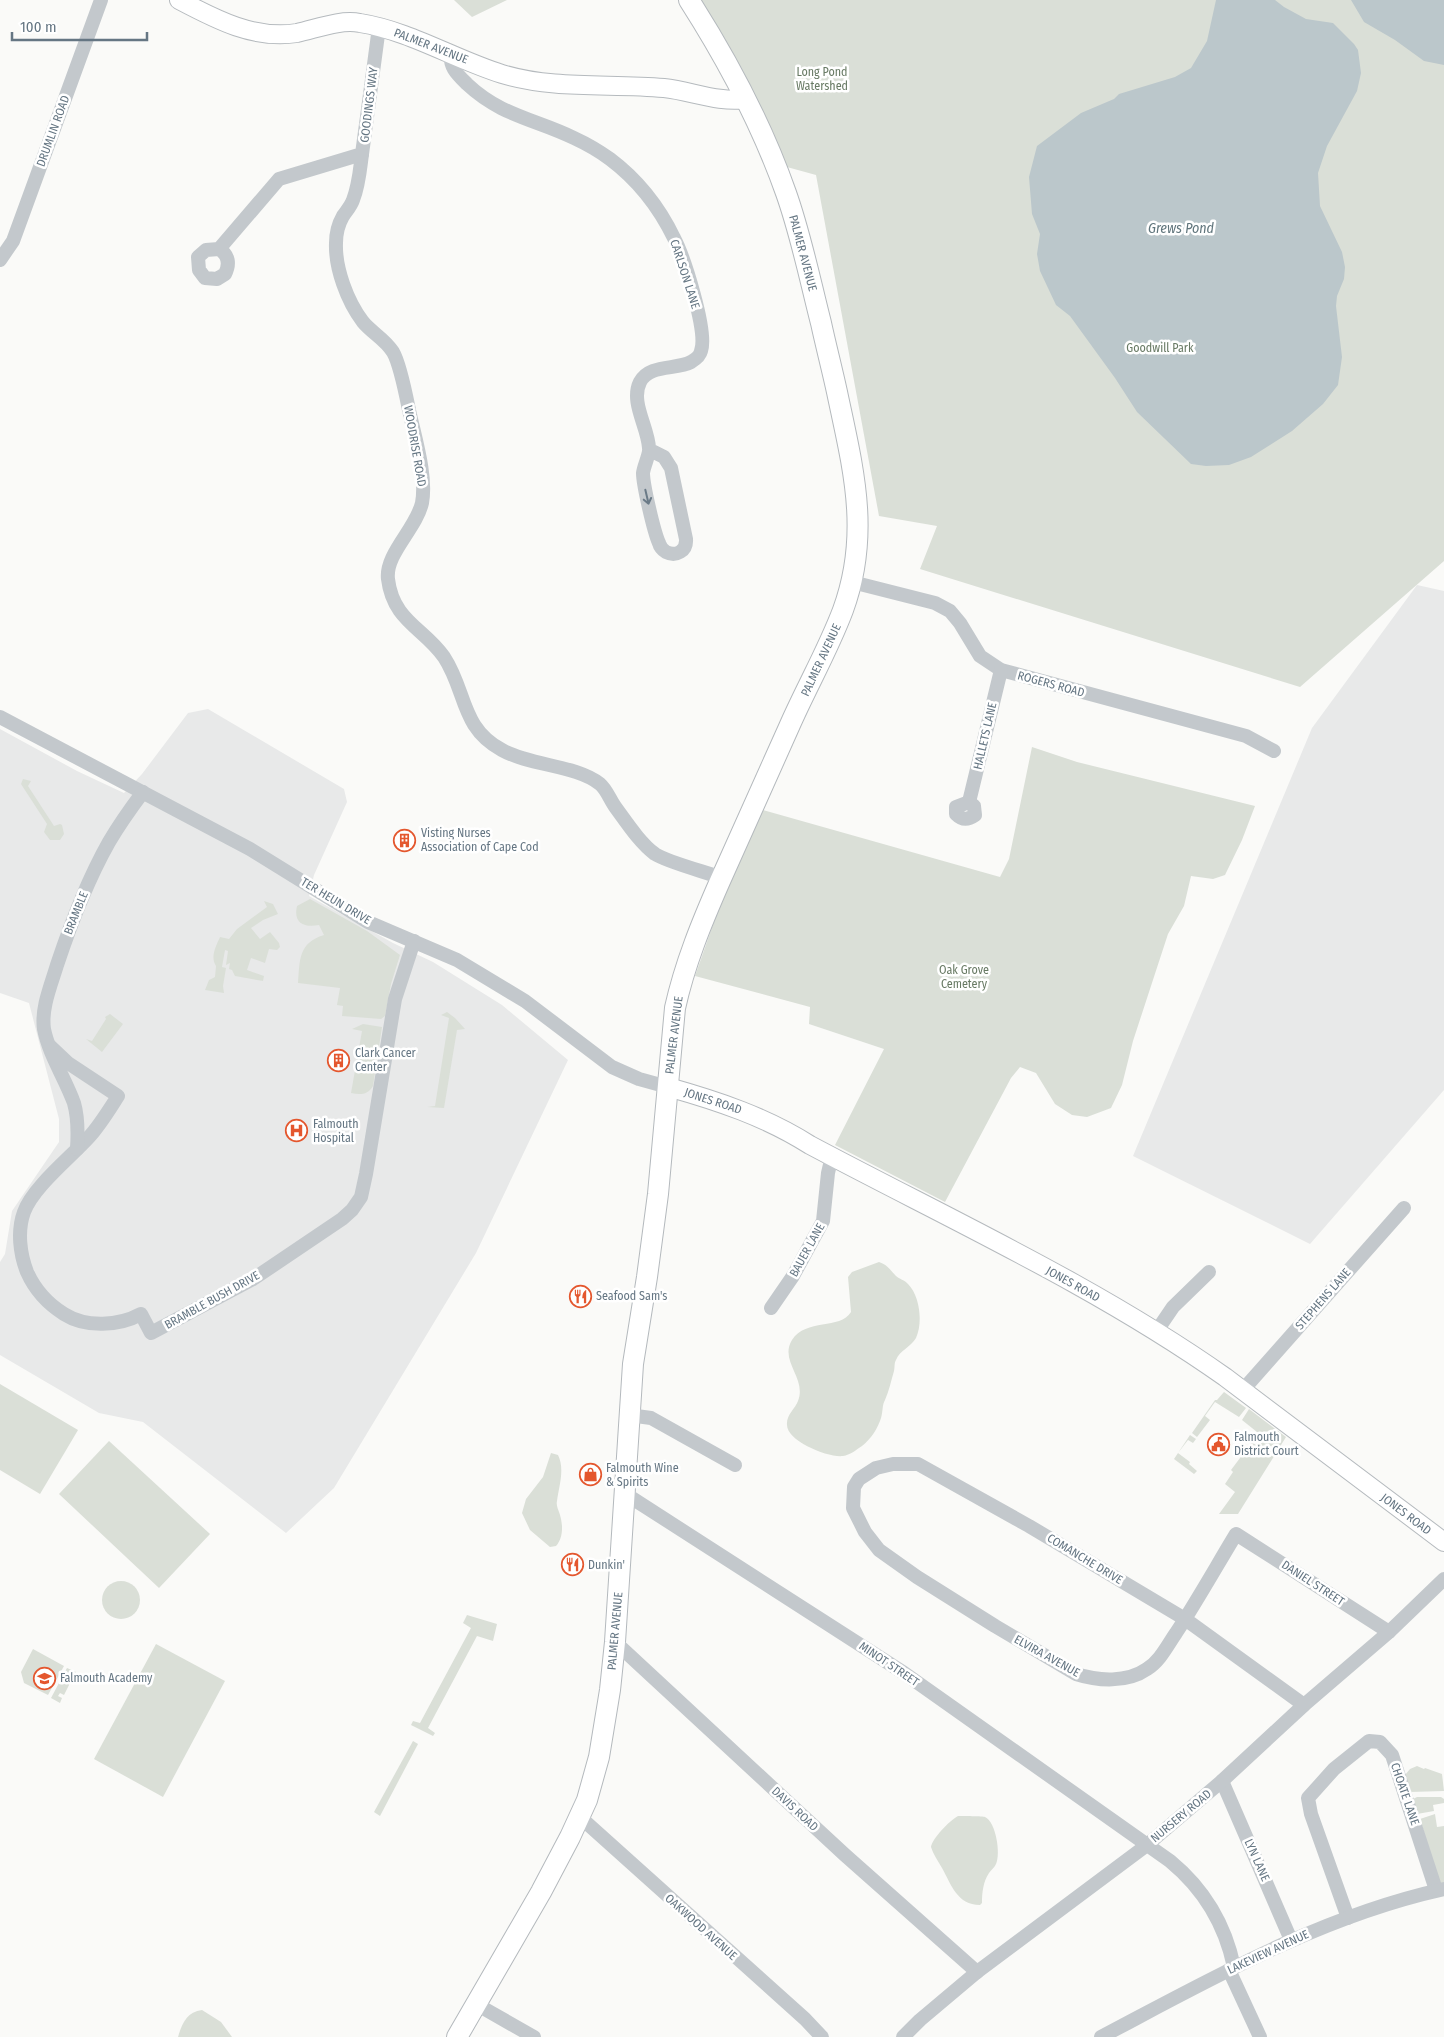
<svg xmlns="http://www.w3.org/2000/svg" width="1444" height="2037" font-family="'Fira Sans Condensed',sans-serif">
	<style>
		.built { fill: #e8e9e9 }
		.green { fill: #dadfd7 }
		.water { fill: #bbc7cb }
		.lines { fill: none; stroke-linecap: round; stroke-linejoin: round }
		.major-casing { stroke: #b5babe; stroke-width: 20 }
		.highway-casing { stroke: #b4b9bd; stroke-width: 22 }
		.minor { stroke: #c3c8cc; stroke-width: 14 }
		.major { stroke: #fff; stroke-width: 18 }
		.highway { stroke: #fff; stroke-width: 20 }
		.oneway { stroke: #6a7a87 }
		.labels { text-anchor: middle; stroke-width: 5; stroke-linejoin: round; paint-order: stroke }
		.street-label { font-size: 12px; fill: #657683; stroke: #fff }
		.park-label { font-size: 12px; fill: #687a64; stroke: #fff }
		.poi-label { font-size: 12px; fill: #657683; stroke: #fff; text-anchor: start }
		.water-label { font-size: 14px; font-style: italic; fill: #60757c; stroke: #fff }
	</style>
	<rect width="100%" height="100%" fill="#fafaf8"/>
	<g class="built">
		<polygon points="1417,585 1444,591 1444,1090 1310,1244 1133,1156 1312,728"/>
		<polygon points="208,709 344,789 347,802 314,875 309,896 393,943 433,962 502,1005 568,1060 476,1253 334,1488 286,1533 143,1422 99,1413 0,1355 0,1262 5,1254 12,1211 59,1142 59,1119 29,1003 0,993 0,729 77,771 124,793 142,774 188,713"/>
	</g>
	<g class="green">
		<polygon points="454,0 507,0 472,17"/>
		<polygon points="689,0 1444,0 1444,561 1300,687 920,569 937,526 879,516 816,175 776,164"/>
		<polygon points="1032,747 1077,762 1255,806 1242,840 1225,875 1213,879 1191,876 1184,906 1168,934 1133,1041 1122,1085 1111,1108 1087,1117 1072,1115 1055,1104 1036,1073 1020,1067 1011,1078 945,1202 835,1145 884,1049 809,1024 810,1007 695,976 721,902 759,809 1000,877 1009,859"/>
		<polygon points="23,779 31,781 28,786 54,826 60,824 62,825 64,834 60,840 50,840 44,832 47,824 21,784"/>
		<path d="M310 899 367 931 400 955 391 984 385 1016 381 1019 342 1016 343 1006 337 1005 340 988 298 983C300 960 298 943 324 935L319 925C304 928 293 923 297 906Z"/>
		<path d="M264 901 273 904 278 914 263 920 251 928 260 939 270 932 279 943 280 947 277 950 269 949 265 963 251 958 247 970 264 976 263 981 235 976 232 970 229 969 230 963 226 965 228 951 225 950 222 967 226 968 223 986 224 993 205 990 209 980 215 977 216 966C210 957 216 946 220 937L229 939 237 929 267 907Z"/>
		<polygon points="447,1012 455,1018 465,1029 457,1030 444,1108 427,1107 435,1106 449,1018 441,1015"/>
		<polygon points="110,1014 123,1024 102,1052 86,1039 92,1041 106,1019 105,1017"/>
		<path d="M363 1024 382 1027 373 1086C368 1095 360 1095 351 1093L362 1031 352 1029Z"/>
		<path d="M879 1262C888 1265 889 1269 896 1276 899 1279 905 1280 908 1284 920 1296 923 1323 916 1338 911 1347 900 1350 896 1360 894 1363 895 1367 894 1371 891 1381 889 1391 885 1400 882 1405 883 1412 881 1418 878 1428 871 1439 862 1446 856 1450 850 1455 843 1456 828 1458 787 1441 787 1425 786 1415 795 1409 798 1401 807 1378 779 1361 792 1340 806 1318 840 1330 851 1312L848 1277 852 1272Z"/>
		<polygon points="0,1384 78,1430 40,1494 0,1470"/>
		<polygon points="1224,1392 1246,1408 1239,1417 1215,1402 1205,1416 1210,1420 1197,1437 1192,1433 1215,1400 1217,1400"/>
		<polygon points="1249,1409 1286,1437 1238,1514 1219,1514 1235,1492 1225,1484 1233,1472 1231,1470 1252,1442 1256,1445 1262,1436 1242,1420"/>
		<polygon points="1190,1435 1196,1439 1193,1443 1188,1440 1178,1453 1190,1462 1189,1464 1197,1471 1194,1474 1174,1459"/>
		<polygon points="109,1441 210,1534 159,1588 59,1494"/>
		<path d="M551 1453 558 1455C565 1469 559 1486 557 1501 556 1505 558 1509 559 1512 563 1523 564 1537 556 1546L550 1547 530 1530 522 1513 526 1499 543 1477Z"/>
		<circle cx="121" cy="1600" r="19"/>
		<polygon points="467,1615 497,1624 493,1641 477,1636 428,1728 435,1733 433,1736 411,1725 413,1721 420,1723 471,1628 463,1623"/>
		<polygon points="156,1644 225,1681 163,1797 94,1759"/>
		<polygon points="33,1649 64,1666 48,1695 24,1683 21,1672"/>
		<polygon points="67,1668 76,1672 72,1679 69,1678 67,1680 70,1683 64,1695 60,1693 58,1696 62,1698 60,1703 51,1698"/>
		<polygon points="413,1741 418,1744 380,1816 374,1812"/>
		<polygon points="1417,1766 1424,1769 1425,1768 1442,1774 1444,1791 1410,1792 1405,1775 1410,1769"/>
		<polygon points="1417,1797 1441,1797 1444,1799 1444,1803 1433,1805 1434,1811 1417,1814 1413,1799"/>
		<polygon points="1435,1814 1437,1827 1444,1826 1444,1883 1440,1884 1420,1819"/>
		<path d="M958 1816C962 1816 983 1816 985 1817 996 1822 1001 1854 996 1864 995 1867 991 1870 989 1873 983 1882 982 1893 982 1903L980 1905C957 1905 951 1884 942 1868 938 1861 933 1854 931 1847 932 1839 950 1820 958 1816Z"/>
		<path d="M202 2010 221 2022 232 2037H178C182 2023 187 2012 202 2010Z"/>
	</g>
	<g class="water">
		<polygon points="1216,0 1275,0 1284,7 1306,19 1333,23 1354,44 1358,50 1361,73 1357,91 1327,146 1318,173 1320,206 1342,252 1345,267 1344,279 1337,296 1336,306 1342,357 1338,385 1323,404 1292,431 1251,457 1229,465 1206,466 1191,464 1137,412 1115,378 1070,316 1056,305 1040,271 1037,254 1040,234 1032,214 1029,177 1037,146 1081,113 1114,99 1119,94 1175,77 1191,68 1207,41"/>
		<polygon points="1351,0 1444,0 1444,65 1424,61 1395,40 1364,22"/>
	</g>
	<g class="lines">
		<defs>
			<g id="major">
				<path d="M179 0C215 19 254 40 297 33 316 29 340 19 360 23 410 31 454 59 502 74 555 90 610 83 664 88 692 91 718 103 746 99"/>
				<path d="M668 1087C718 1101 766 1117 810 1145 949 1219 1096 1286 1225 1377L1444 1542"/>
			</g>
			<path id="highway" d="M457 2037 541 1892 570 1837 587 1800 599 1757 610 1690 615 1642 633 1364 647 1277 658 1194 675 1008C685 963 702 922 720 881 743 829 766 778 789 727 806 688 828 650 843 610 871 533 853 468 837 392 832 369 826 346 821 323 810 280 801 235 786 193 762 125 728 61 689 0"/>
		</defs>
		<use href="#major" class="major-casing"/>
		<use href="#highway" class="highway-casing"/>
		<g class="minor">
			<path d="M451 53C449 67 457 74 467 84 501 116 535 119 574 138 587 144 599 151 610 159 638 180 659 207 674 238 684 257 708 332 701 351 700 356 696 359 691 362 676 370 649 364 640 382 630 402 648 427 649 448 650 454 644 465 643 473 643 485 654 532 659 543 660 547 663 550 666 552 676 557 687 551 686 539L671 468 664 457 650 450"/>
			<path d="M362 154C360 169 359 185 353 200 351 206 347 210 343 216 339 223 336 234 336 243 335 268 347 301 363 322 372 333 385 339 393 352 400 364 406 395 409 410 415 438 427 476 422 503 416 529 385 554 388 579 393 621 424 628 444 657 467 692 460 727 502 750 531 766 576 765 600 784 607 790 610 800 616 808 627 823 640 843 655 854 667 862 706 872 722 878"/>
			<path d="M219 249 206 250 198 257 199 270 205 278 217 279 225 274C230 264 229 255 219 249L279 179 362 154 379 27"/>
			<polyline points="0,260 13,241 101,0"/>
			<polyline points="852,582 935,603 950,611 960,623 980,656 1001,670 1246,736 1274,751"/>
			<polyline points="0,717 250,849 368,922 457,960 525,1001 612,1067 639,1079 668,1087"/>
			<polyline points="969,802 1001,670"/>
			<path d="M969 802 974 806 975 815C968 820 962 820 956 814V807Z"/>
			<path d="M50 1046 68 1063 118 1096C109 1110 100 1125 89 1137 71 1157 33 1187 24 1212 17 1231 20 1254 27 1272 35 1290 48 1304 64 1314 86 1328 119 1326 141 1314L151 1333 253 1279 342 1219 352 1210 361 1197 366 1174 395 999 414 941"/>
			<path d="M77 1149C78 1134 78 1117 74 1103 65 1078 49 1055 44 1029 41 1008 51 985 57 965 71 923 87 881 109 842 119 825 131 808 143 792"/>
			<polyline points="771,1308 793,1276 823,1221 828,1173 832,1156"/>
			<polyline points="1156,1332 1173,1307 1209,1272"/>
			<polyline points="1242,1391 1404,1208"/>
			<polyline points="629,1415 651,1418 735,1465"/>
			<path d="M624 1493 904 1673 1170 1861C1204 1889 1225 1924 1234 1967"/>
			<polyline points="615,1642 845,1855 977,1972"/>
			<path d="M1304 1705 1185 1619 1029 1526 918 1464H893L876 1468 859 1479 854 1487 853 1508 865 1532 879 1550 917 1577 995 1626 1076 1674C1098 1681 1127 1683 1147 1669 1160 1661 1167 1646 1176 1633 1197 1601 1216 1567 1236 1534L1389 1632"/>
			<polyline points="1222,1781 1291,1940"/>
			<polyline points="580,1817 805,2019 822,2037"/>
			<polyline points="1348,1918 1311,1814 1308,1798 1334,1769 1369,1741 1380,1742 1392,1755 1436,1890"/>
			<polyline points="1229,1970 1260,2037"/>
			<polyline points="476,2004 534,2037"/>
			<polyline points="903,2037 920,2020 977,1972 1147,1845 1222,1781 1304,1705 1389,1632 1444,1579"/>
			<path d="M1101 2037C1211 1979 1321 1916 1444 1889"/>
		</g>
		<use href="#major" class="major"/>
		<use href="#highway" class="highway"/>
	</g>
	<defs><path id="oneway-shaft" d="M-6 0H5M1.5-3L5.5 0L1.5 3" fill="none" stroke-width="1.6" stroke-linecap="round" stroke-linejoin="round" transform="scale(1.25)"/></defs>
	<use class="oneway" href="#oneway-shaft" transform="translate(647 497) rotate(77)"/>
	<defs>
		<symbol id="building-ring" viewBox="-11 -11 22 22"><circle r="9.5" fill="#fff" stroke="#e4572e" stroke-width="1.5"/><path d="M-4-6H4V6H1V3H-1V6H-4ZM-2.5-4.3h1.7v1.8h-1.7ZM.8-4.3h1.7v1.8H.8ZM-2.5-1h1.7V.8h-1.7ZM.8-1h1.7V.8H.8Z" fill="#e4572e"/></symbol>
		<symbol id="hospital-ring" viewBox="-11 -11 22 22"><circle r="9.5" fill="#fff" stroke="#e4572e" stroke-width="1.5"/><path d="M-5-5h3v3.5h4V-5h3V5h-3V1.5h-4V5h-3Z" fill="#e4572e"/></symbol>
		<symbol id="restaurant-ring" viewBox="-11 -11 22 22"><circle r="9.5" fill="#fff" stroke="#e4572e" stroke-width="1.5"/><path d="M-5-6h1v4h1v-4h1v4h1v-4h1v5L-1.5 .5V6h-2V.5L-5-1ZM5-6V6H3V1.5H1.5Q1.5-4 5-6Z" fill="#e4572e"/></symbol>
		<symbol id="civic-ring" viewBox="-11 -11 22 22"><circle r="9.5" fill="#fff" stroke="#e4572e" stroke-width="1.5"/><path d="M-.6-6.5H3V-4.5H.6V-3L4-1V1h2V6H-6V1h2V-1L-.6-3ZM-1.2 2.5V6h2.4V2.5Z" fill="#e4572e"/></symbol>
		<symbol id="shop-ring" viewBox="-11 -11 22 22"><circle r="9.5" fill="#fff" stroke="#e4572e" stroke-width="1.5"/><path d="M-5-2.5h2.3a2.7 3.5 0 0 1 5.4 0H5L5.5 6h-11ZM-1.5-2.5h3a1.5 2.3 0 0 0-3 0Z" fill="#e4572e"/></symbol>
		<symbol id="school-ring" viewBox="-11 -11 22 22"><circle r="9.5" fill="#fff" stroke="#e4572e" stroke-width="1.5"/><path d="M0-5L7-2L0 1L-7-2ZM-4 1L0 2.5L4 1V4Q0 6-4 4Z" fill="#e4572e"/></symbol>
	</defs>
	<g fill-rule="evenodd">
		<use href="#building-ring" x="392" y="828" width="25" height="25"/>
		<use href="#building-ring" x="326" y="1048" width="25" height="25"/>
		<use href="#hospital-ring" x="284" y="1118" width="25" height="25"/>
		<use href="#restaurant-ring" x="568" y="1284" width="25" height="25"/>
		<use href="#civic-ring" x="1206" y="1432" width="25" height="25"/>
		<use href="#shop-ring" x="578" y="1462" width="25" height="25"/>
		<use href="#restaurant-ring" x="560" y="1552" width="25" height="25"/>
		<use href="#school-ring" x="32" y="1666" width="25" height="25"/>
	</g>
	<g class="labels">
		<g class="street-label">
			<text transform="translate(431 46) rotate(21)" y="4">PALMER AVENUE</text>
			<text transform="translate(369 105) rotate(-83)" y="4">GOODINGS WAY</text>
			<text transform="translate(53 131) rotate(-70)" y="4">DRUMLIN ROAD</text>
			<text transform="translate(803 253) rotate(75)" y="4">PALMER AVENUE</text>
			<text transform="translate(685 274) rotate(72)" y="4">CARLSON LANE</text>
			<text transform="translate(415 446) rotate(80)" y="4">WOODRISE ROAD</text>
			<text transform="translate(821 660) rotate(-65)" y="4">PALMER AVENUE</text>
			<text transform="translate(1051 684) rotate(15)" y="4">ROGERS ROAD</text>
			<text transform="translate(985 736) rotate(-77)" y="4">HALLETS LANE</text>
			<text transform="translate(336 901) rotate(31)" y="4">TER HEUN DRIVE</text>
			<text transform="translate(76 913) rotate(-68)" y="4">BRAMBLE</text>
			<text transform="translate(674 1035) rotate(-83)" y="4">PALMER AVENUE</text>
			<text transform="translate(713 1101) rotate(18)" y="4">JONES ROAD</text>
			<text transform="translate(807 1250) rotate(-61)" y="4">BAUER LANE</text>
			<text transform="translate(1073 1284) rotate(29)" y="4">JONES ROAD</text>
			<text transform="translate(1323 1299) rotate(-49)" y="4">STEPHENS LANE</text>
			<text transform="translate(212 1300) rotate(-29)" y="4">BRAMBLE BUSH DRIVE</text>
			<text transform="translate(1406 1514) rotate(37)" y="4">JONES ROAD</text>
			<text transform="translate(1085 1559) rotate(31)" y="4">COMANCHE DRIVE</text>
			<text transform="translate(1313 1583) rotate(33)" y="4">DANIEL STREET</text>
			<text transform="translate(615 1631) rotate(-85)" y="4">PALMER AVENUE</text>
			<text transform="translate(1047 1656) rotate(29)" y="4">ELVIRA AVENUE</text>
			<text transform="translate(889 1664) rotate(34)" y="4">MINOT STREET</text>
			<text transform="translate(1405 1794) rotate(71)" y="4">CHOATE LANE</text>
			<text transform="translate(795 1809) rotate(43)" y="4">DAVIS ROAD</text>
			<text transform="translate(1181 1816) rotate(-40)" y="4">NURSERY ROAD</text>
			<text transform="translate(1257 1860) rotate(66)" y="4">LYN LANE</text>
			<text transform="translate(701 1927) rotate(42)" y="4">OAKWOOD AVENUE</text>
			<text transform="translate(1268 1952) rotate(-25)" y="4">LAKEVIEW AVENUE</text>
		</g>
		<g class="park-label">
			<text x="822" y="76">Long Pond<tspan x="822" dy="14">Watershed</tspan></text>
			<text x="1160" y="352">Goodwill Park</text>
			<text x="964" y="974">Oak Grove<tspan x="964" dy="14">Cemetery</tspan></text>
		</g>
		<g class="poi-label">
			<text x="421" y="837">Visting Nurses<tspan x="421" dy="14">Association of Cape Cod</tspan></text>
			<text x="355" y="1057">Clark Cancer<tspan x="355" dy="14">Center</tspan></text>
			<text x="313" y="1128">Falmouth<tspan x="313" dy="14">Hospital</tspan></text>
			<text x="596" y="1300">Seafood Sam's</text>
			<text x="1234" y="1441">Falmouth<tspan x="1234" dy="14">District Court</tspan></text>
			<text x="606" y="1472">Falmouth Wine<tspan x="606" dy="14">&amp; Spirits</tspan></text>
			<text x="588" y="1569">Dunkin'</text>
			<text x="60" y="1682">Falmouth Academy</text>
		</g>
		<g class="water-label">
			<text x="1181" y="233">Grews Pond</text>
		</g>
	</g>
	<path d="M12 32v8h135v-8" fill="none" stroke="#657683" stroke-width="2.5"/>
	<text x="20" y="32" font-size="15" fill="#657683" stroke="#ffffff" stroke-width="4" paint-order="stroke">100 m</text>
</svg>
